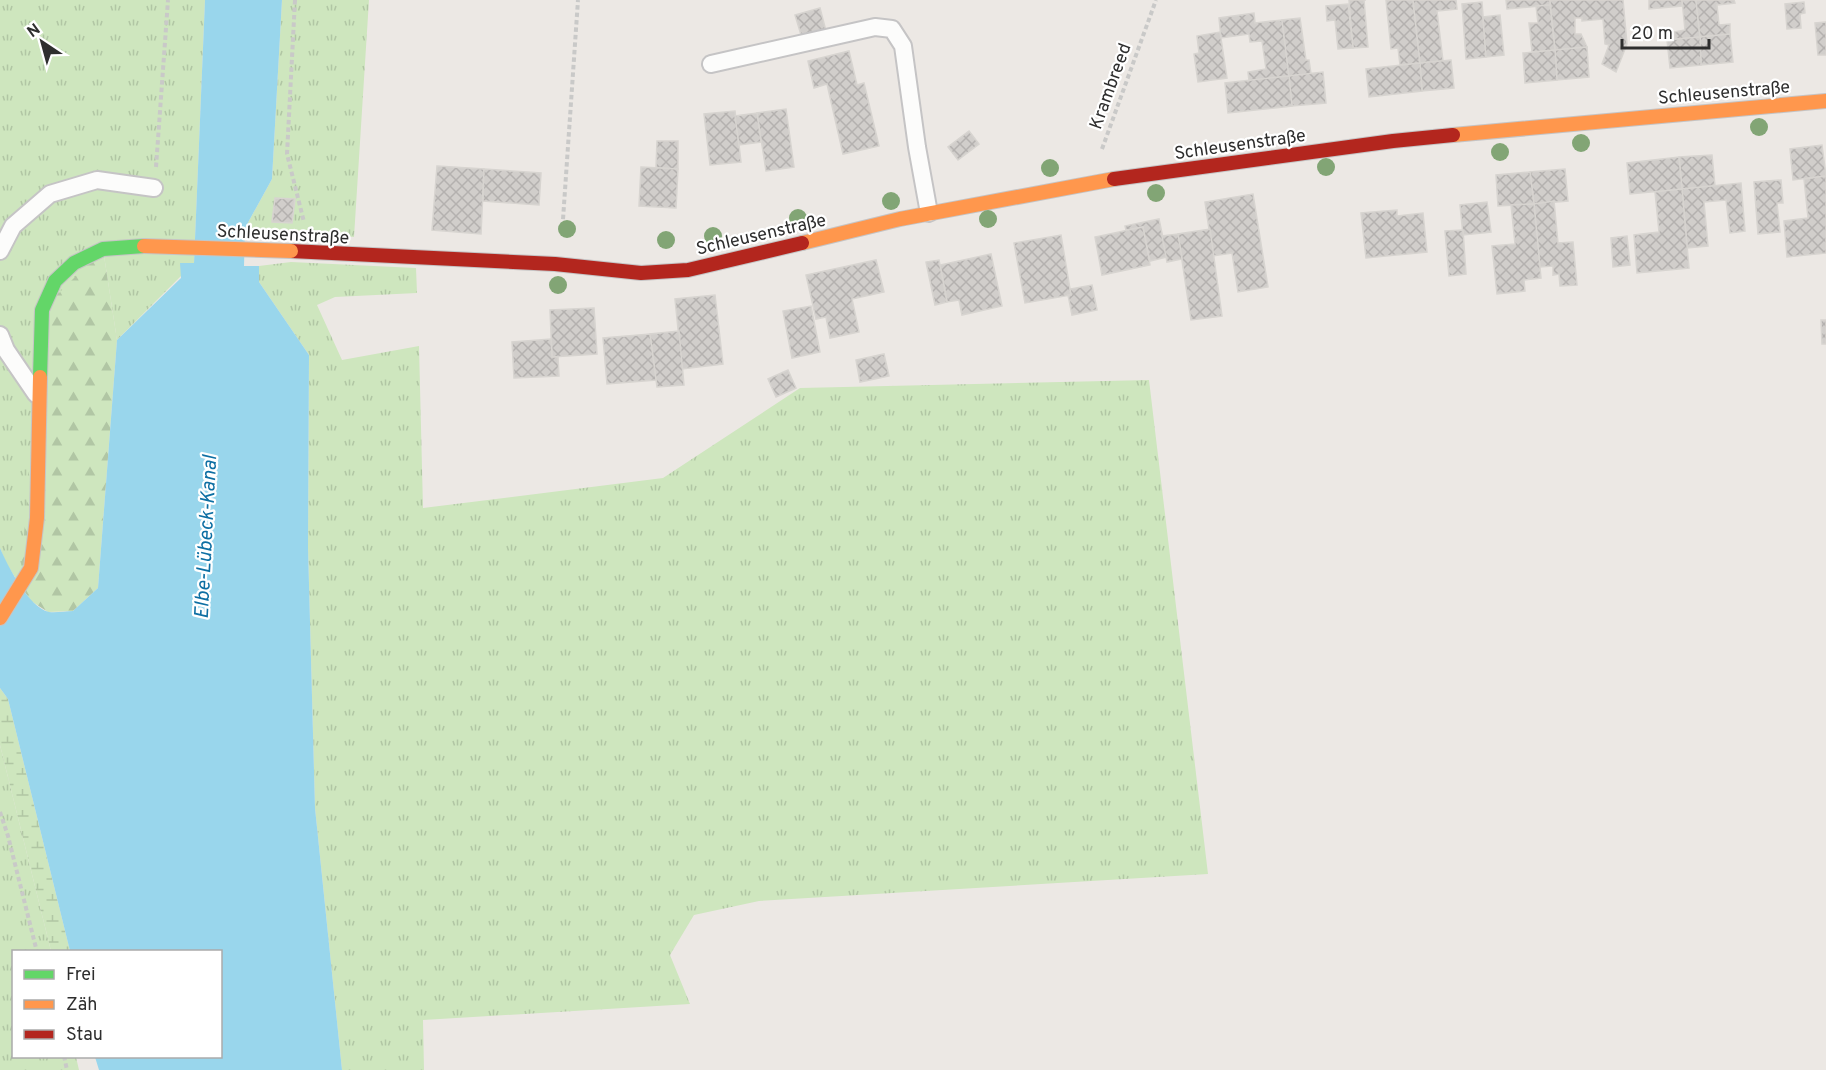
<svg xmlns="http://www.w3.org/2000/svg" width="1826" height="1070" font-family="Overpass,sans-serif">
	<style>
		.grass { fill: url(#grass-tufts) }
		.forest { fill: url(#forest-firs) }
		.wetland { fill: url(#wetland-marsh) }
		.water { fill: #99d6ec }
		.building { fill: url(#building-cross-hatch); stroke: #d7d4d0; stroke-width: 1.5 }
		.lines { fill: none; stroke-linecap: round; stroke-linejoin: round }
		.lane-casing { stroke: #c5c4c5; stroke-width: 20 }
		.fast-casing { stroke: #c5c4c5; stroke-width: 16 }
		.slow-casing { stroke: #c5c4c5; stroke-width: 16 }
		.jam-casing { stroke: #c5c4c5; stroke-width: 16 }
		.path { stroke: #c9c9c8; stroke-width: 4; stroke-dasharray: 4.5 3; stroke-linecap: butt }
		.lane { stroke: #fcfcfb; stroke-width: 16 }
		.fast { stroke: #63d668; stroke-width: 14 }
		.slow { stroke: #ff974d; stroke-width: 14 }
		.jam { stroke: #b3261e; stroke-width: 14 }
		.slow-bridge-casing { stroke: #c5c4c5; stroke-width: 16; stroke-linecap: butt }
		.slow-bridge { stroke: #ff974d; stroke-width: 14 }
		.tree { fill: #82a575 }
		.labels { text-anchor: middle; stroke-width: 4.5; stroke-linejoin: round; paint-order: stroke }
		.street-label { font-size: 18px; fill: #2e2e2e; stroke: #fff }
		.water-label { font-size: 20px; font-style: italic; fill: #0d6fa3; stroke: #fff }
	</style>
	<defs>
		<pattern id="grass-tufts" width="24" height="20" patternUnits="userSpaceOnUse" patternTransform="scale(1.5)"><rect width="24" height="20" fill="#cee6be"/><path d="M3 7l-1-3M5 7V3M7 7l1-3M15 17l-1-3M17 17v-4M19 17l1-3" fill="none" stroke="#b1c6a4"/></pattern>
		<pattern id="forest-firs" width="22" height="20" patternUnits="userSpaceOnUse" patternTransform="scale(1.5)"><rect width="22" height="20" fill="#cee6be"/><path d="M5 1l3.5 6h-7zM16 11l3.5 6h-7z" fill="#b1c6a4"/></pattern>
		<pattern id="wetland-marsh" width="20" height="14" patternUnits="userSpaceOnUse" patternTransform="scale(1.5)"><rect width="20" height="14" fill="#cee6be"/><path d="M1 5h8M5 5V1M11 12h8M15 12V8" fill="none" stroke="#b1c6a4"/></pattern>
		<pattern id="building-cross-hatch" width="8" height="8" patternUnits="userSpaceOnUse" patternTransform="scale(1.5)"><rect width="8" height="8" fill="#d1cecb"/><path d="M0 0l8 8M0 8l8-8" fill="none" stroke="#b4b1af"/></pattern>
	</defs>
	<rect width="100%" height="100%" fill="#ece8e4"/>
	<g class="grass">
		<polygon points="0,0 205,0 194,263 117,340 103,249 20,585 6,563 0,548"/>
		<polygon points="282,0 369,0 354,237 245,228 272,179"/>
		<polygon points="291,262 416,268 417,293 335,297 317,305 342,360 419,346 423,508 663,478 800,388 1149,380 1208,874 759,901 694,915 670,955 690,1004 423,1020 424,1070 342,1070 315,808 308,547 309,355 259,282 259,266"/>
		<polygon points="0,745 51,951 14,952 14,1056 76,1057 79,1070 0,1070"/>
	</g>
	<polygon class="forest" points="103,249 117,340 98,588 73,611 48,612 31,601 20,585 42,310"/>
	<polygon class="wetland" points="0,688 8,699 70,951 51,951 0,745"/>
	<path class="water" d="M205 0H282L272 179 245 228 244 266H259V282L309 355 308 547 315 808 342 1070H99L95 1057 220 1056V952L70 951 8 699 0 688V548C8 566 28 607 49 612 56 613 66 611 73 611L98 588 117 340 181 278 180 263H194Z"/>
	<g class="building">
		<polygon points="1349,0 1366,0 1364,0 1368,47 1353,48"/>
		<polygon points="1386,0 1413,0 1420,63 1400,65 1398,48 1391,49"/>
		<polygon points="1413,0 1456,0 1457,9 1437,11 1443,61 1420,63"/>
		<polygon points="1506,0 1550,0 1550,5 1507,9"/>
		<polygon points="1550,0 1623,0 1627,44 1616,72 1602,64 1609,45 1605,44 1603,19 1582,21 1582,18 1575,18 1575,34 1581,34 1587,47 1555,50"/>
		<polygon points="1649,0 1682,0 1682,6 1649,9"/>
		<polygon points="1682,0 1696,0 1700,37 1675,39 1674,32 1685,30"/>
		<polygon points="1696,0 1734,0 1735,3 1717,5 1719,25 1730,24 1730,34 1700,37"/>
		<polygon points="1482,2 1486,57 1466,59 1462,4"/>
		<polygon points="1804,2 1805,13 1800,14 1801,28 1787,29 1785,4"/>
		<polygon points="1348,4 1353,48 1338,49 1335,20 1327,21 1326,6"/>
		<polygon points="1550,5 1555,50 1532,52 1529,23 1538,23 1536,6"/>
		<polygon points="820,8 826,31 802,38 795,15"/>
		<polygon points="1254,13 1255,23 1282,20 1289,76 1249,81 1248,72 1266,69 1262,41 1250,42 1249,34 1221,38 1219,18"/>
		<polygon points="1500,15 1504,55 1486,57 1483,17"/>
		<polygon points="1300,18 1306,60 1309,60 1311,74 1289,76 1282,20"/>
		<polygon points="1826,22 1826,55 1818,55 1815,23"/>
		<polygon points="1220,32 1227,78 1198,82 1194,54 1199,53 1197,36"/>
		<polygon points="1730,34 1733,62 1701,65 1700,37"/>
		<polygon points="1700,37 1701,65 1670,68 1667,40"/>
		<polygon points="1587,47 1589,77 1557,80 1555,50"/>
		<polygon points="1555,50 1557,80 1525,83 1523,53"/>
		<polygon points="849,51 857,85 864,83 879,146 843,154 827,84 814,88 808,61"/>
		<polygon points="1451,60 1454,88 1422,91 1420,63"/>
		<polygon points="1420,63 1422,91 1369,97 1366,69"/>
		<polygon points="1323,72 1326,103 1292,106 1289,76"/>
		<polygon points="1289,76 1292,106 1228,113 1225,83"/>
		<polygon points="786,109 794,167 766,171 757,113"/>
		<polygon points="735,111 741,162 710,165 704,114"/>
		<polygon points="757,113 761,142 739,145 735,116"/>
		<polygon points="969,131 979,144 958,160 948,147"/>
		<polygon points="657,141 678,141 678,169 656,168"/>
		<polygon points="1822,145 1826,176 1793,180 1790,149"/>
		<polygon points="1712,155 1715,186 1682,189 1679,157"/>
		<polygon points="1679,157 1682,189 1630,194 1627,163"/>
		<polygon points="437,166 484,169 481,234 432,230"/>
		<polygon points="641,167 678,169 676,208 639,206"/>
		<polygon points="484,169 541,173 539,205 483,201"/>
		<polygon points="1565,169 1568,201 1534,204 1530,172"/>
		<polygon points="1530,172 1534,204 1498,206 1496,175"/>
		<polygon points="1826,176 1826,253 1787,257 1784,221 1808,218 1804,179"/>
		<polygon points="1781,180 1783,203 1777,203 1780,232 1758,234 1754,182"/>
		<polygon points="1741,183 1745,231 1730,233 1726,200 1704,202 1708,246 1687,248 1682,189"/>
		<polygon points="1682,189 1689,268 1637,273 1634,235 1659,232 1655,192"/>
		<polygon points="1253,194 1268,287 1238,292 1232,253 1213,256 1205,202"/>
		<polygon points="275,198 295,199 292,223 272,222"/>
		<polygon points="1554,201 1558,243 1573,242 1577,285 1560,286 1559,274 1553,275 1553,266 1540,267 1534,204"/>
		<polygon points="1487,202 1491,232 1463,235 1460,205"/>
		<polygon points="1534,204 1541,278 1524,280 1525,291 1497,294 1492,246 1515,244 1511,205"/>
		<polygon points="1397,210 1397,216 1423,213 1427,252 1366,258 1361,213"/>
		<polygon points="1159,219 1167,257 1150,261 1143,227 1126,230 1125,226"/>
		<polygon points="1143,227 1150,265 1102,275 1095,237"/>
		<polygon points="1210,229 1222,316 1191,320 1178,234"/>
		<polygon points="1463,230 1466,274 1449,276 1445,231"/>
		<polygon points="1178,234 1182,259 1167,262 1162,236"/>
		<polygon points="1061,235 1071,295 1025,303 1014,243"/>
		<polygon points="1627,236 1630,265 1613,267 1611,238"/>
		<polygon points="991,254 1002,306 962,315 959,300 947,302 940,265"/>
		<polygon points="876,260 884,292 852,299 859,332 830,338 826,317 816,319 806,275"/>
		<polygon points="939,260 947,302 935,305 926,262"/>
		<polygon points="1092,285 1097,310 1072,315 1068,295 1071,295 1070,289"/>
		<polygon points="715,295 723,364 682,369 675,299"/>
		<polygon points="811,306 820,352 792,358 783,311"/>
		<polygon points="594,308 597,354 552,357 550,310"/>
		<polygon points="1821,320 1826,320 1826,344 1822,344"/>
		<polygon points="679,331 684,385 657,387 650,334"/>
		<polygon points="650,334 656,380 607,384 603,338"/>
		<polygon points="551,339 552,357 558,357 559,376 514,378 512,342"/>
		<polygon points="884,354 889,376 860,382 856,360"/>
		<polygon points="788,370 796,388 776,397 768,379"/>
	</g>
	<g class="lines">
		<defs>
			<g id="lane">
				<polyline points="711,64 875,27 892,29 903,46 917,147 929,213"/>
				<polyline points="0,251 13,226 50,194 97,180 154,188"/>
				<polyline points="0,335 6,350 36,394"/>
			</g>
			<polyline id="fast" points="40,377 42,310 55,281 74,263 103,249 144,246"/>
			<g id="slow">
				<polyline points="1453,135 1826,101"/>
				<polyline points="802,243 900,219 1114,179"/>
				<polyline points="0,618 31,568 37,518 40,377"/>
			</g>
			<g id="jam">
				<polyline points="1114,179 1393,141 1453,135"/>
				<polyline points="291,251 555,264 641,273 688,270 802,243"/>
			</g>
		</defs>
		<use href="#lane" class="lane-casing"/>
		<use href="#fast" class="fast-casing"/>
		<use href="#slow" class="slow-casing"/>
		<use href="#jam" class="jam-casing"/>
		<g class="path">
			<polyline points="295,0 287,154 304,222"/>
			<polyline points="1102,149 1156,0"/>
			<polyline points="156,167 168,0"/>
			<polyline points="562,234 578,0"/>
			<polyline points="0,812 8,836 37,952"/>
			<polyline points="64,1056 67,1070"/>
		</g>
		<use href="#lane" class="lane"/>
		<use href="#fast" class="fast"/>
		<use href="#slow" class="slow"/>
		<use href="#jam" class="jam"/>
		<defs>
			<polyline id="slow-bridge" points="144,246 291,251"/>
		</defs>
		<use href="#slow-bridge" class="slow-bridge-casing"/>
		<use href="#slow-bridge" class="slow-bridge"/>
	</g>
	<g class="tree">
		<circle cx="1759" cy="127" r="9"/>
		<circle cx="1581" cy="143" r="9"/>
		<circle cx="1500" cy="152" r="9"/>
		<circle cx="1326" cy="167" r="9"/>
		<circle cx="1050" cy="168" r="9"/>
		<circle cx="1156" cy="193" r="9"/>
		<circle cx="891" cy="201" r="9"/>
		<circle cx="798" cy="218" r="9"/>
		<circle cx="988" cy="219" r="9"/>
		<circle cx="567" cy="229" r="9"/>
		<circle cx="713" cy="236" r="9"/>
		<circle cx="666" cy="240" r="9"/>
		<circle cx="558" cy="285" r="9"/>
	</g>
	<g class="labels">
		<g class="street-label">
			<text transform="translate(1110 86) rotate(-70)" y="6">Krambreed</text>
			<text transform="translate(1724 92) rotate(-5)" y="6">Schleusenstraße</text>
			<text transform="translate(1240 144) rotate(-8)" y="6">Schleusenstraße</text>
			<text transform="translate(283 234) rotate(3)" y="6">Schleusenstraße</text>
			<text transform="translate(761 234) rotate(-13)" y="6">Schleusenstraße</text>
		</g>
		<g class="water-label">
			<text transform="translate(205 537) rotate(-87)" y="7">Elbe-Lübeck-Kanal</text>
		</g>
	</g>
	<rect x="12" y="950" width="210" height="108" fill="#ffffff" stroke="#ababab" stroke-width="1.5"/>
	<rect x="24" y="970" width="30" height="9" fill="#63d668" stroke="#ababab" stroke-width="1.5"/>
	<text x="66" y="980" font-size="18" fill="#2e2e2e">Frei</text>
	<rect x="24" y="1000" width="30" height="9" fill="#ff974d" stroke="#ababab" stroke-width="1.5"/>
	<text x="66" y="1010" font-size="18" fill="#2e2e2e">Zäh</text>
	<rect x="24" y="1030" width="30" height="9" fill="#b3261e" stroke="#ababab" stroke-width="1.5"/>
	<text x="66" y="1040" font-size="18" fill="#2e2e2e">Stau</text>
	<g transform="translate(42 42) rotate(324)" stroke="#ffffff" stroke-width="4.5" paint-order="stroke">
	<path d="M0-4.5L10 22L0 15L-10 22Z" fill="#2e2e2e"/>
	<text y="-9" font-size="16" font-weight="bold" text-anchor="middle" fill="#2e2e2e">N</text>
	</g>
	<path d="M1622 39v9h87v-9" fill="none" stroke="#2e2e2e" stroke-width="3"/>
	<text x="1631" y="39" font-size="18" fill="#2e2e2e" stroke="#ffffff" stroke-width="4.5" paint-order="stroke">20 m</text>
</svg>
